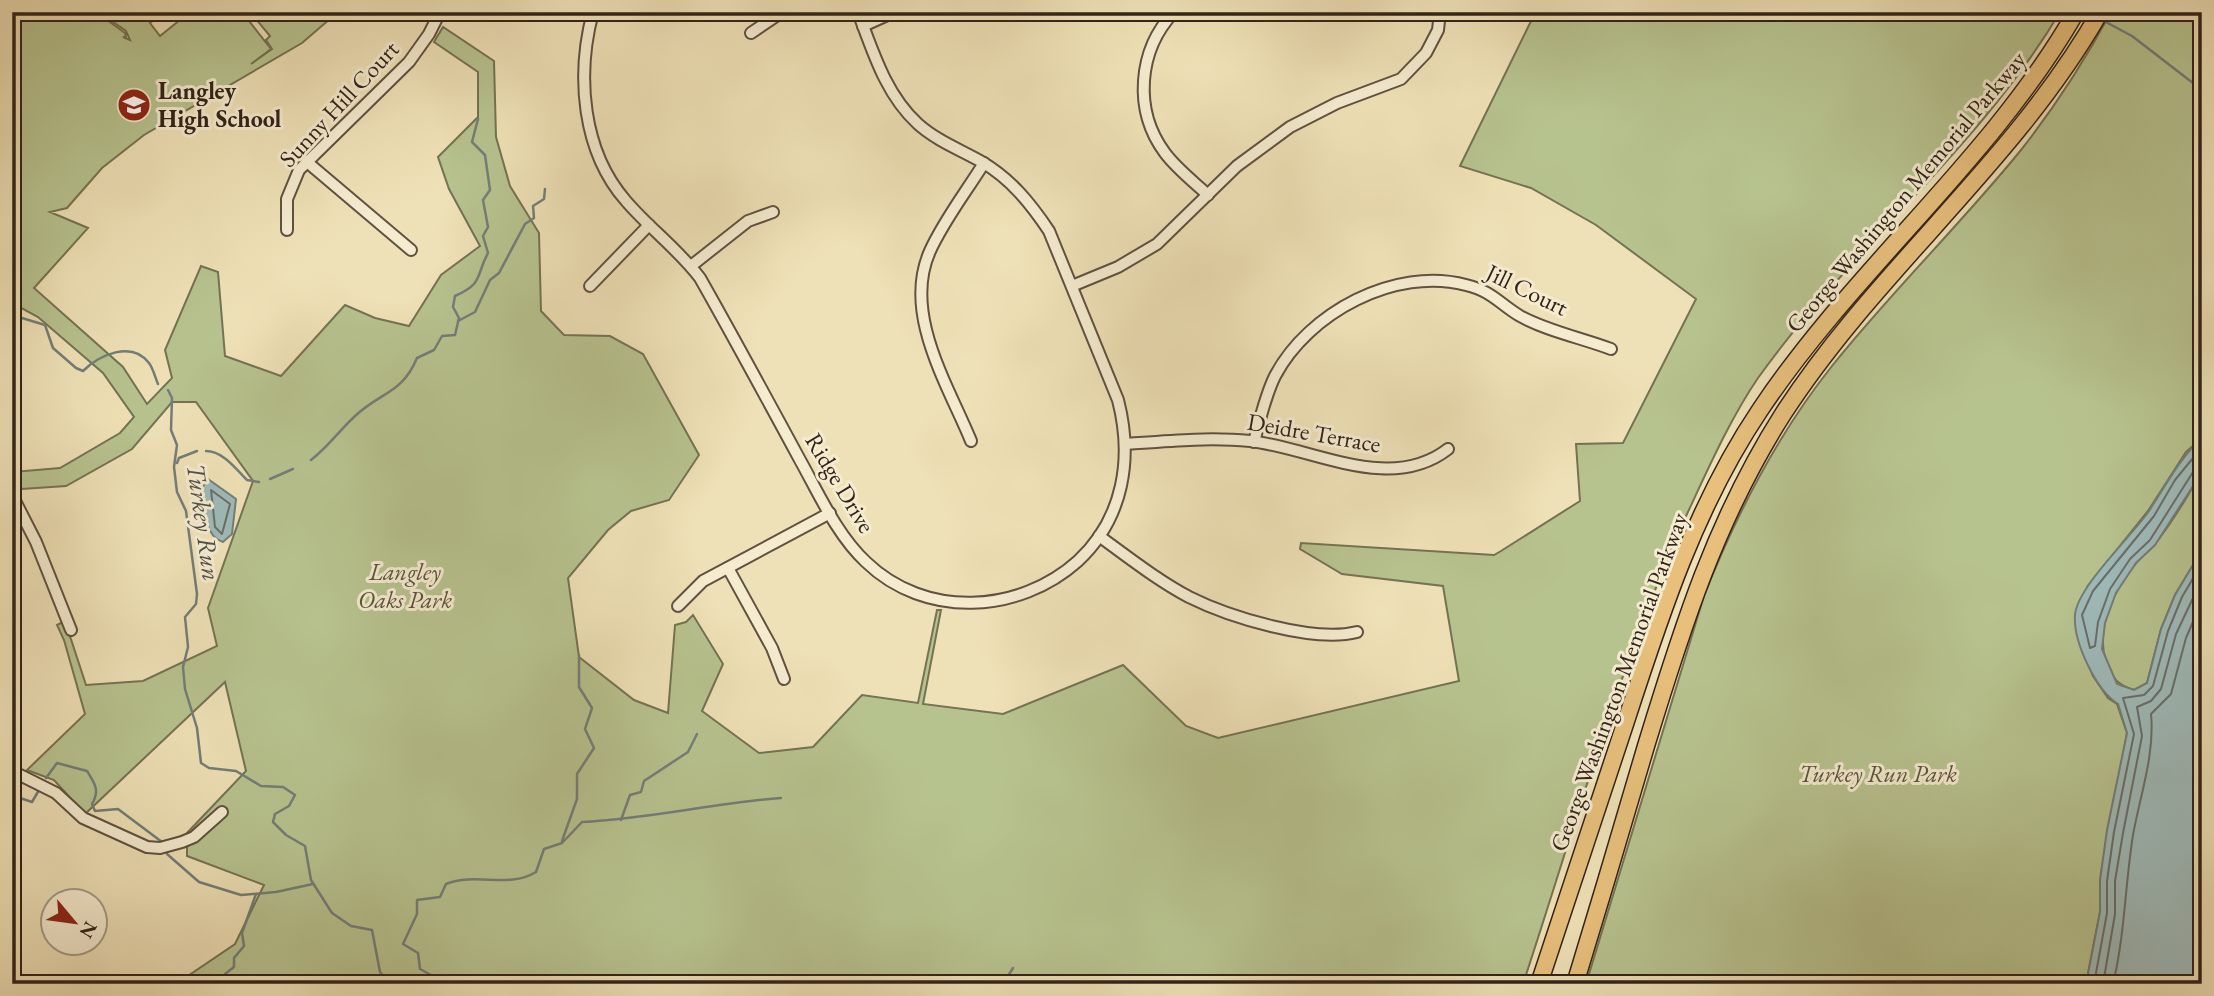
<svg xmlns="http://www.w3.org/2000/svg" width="2214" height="996" font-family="'EB Garamond',serif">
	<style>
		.green { fill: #b7c38f; stroke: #747354; stroke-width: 2 }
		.water { fill: #9fbbba; stroke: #737e7a; stroke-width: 2 }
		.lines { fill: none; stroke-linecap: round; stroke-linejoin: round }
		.shore { stroke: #686f6a; stroke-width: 2 }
		.stream { stroke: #737e7a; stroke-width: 2.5 }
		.minor-casing { stroke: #605241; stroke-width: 14 }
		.highway-casing { stroke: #31231a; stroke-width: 19 }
		.minor { stroke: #f5ecd0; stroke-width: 10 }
		.highway { stroke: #e8c07c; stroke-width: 16 }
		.labels { text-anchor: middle; stroke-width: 6; stroke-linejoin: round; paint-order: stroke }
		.poi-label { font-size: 24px; font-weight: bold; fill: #31231a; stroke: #f5ecd0; text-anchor: start }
		.street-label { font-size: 24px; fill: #31231a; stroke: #f5ecd0 }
		.park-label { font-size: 24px; font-style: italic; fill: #59533d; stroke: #f5ecd0 }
		.water-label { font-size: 26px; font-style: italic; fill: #52514a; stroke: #f5ecd0 }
	</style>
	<rect width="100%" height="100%" fill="#efe1b7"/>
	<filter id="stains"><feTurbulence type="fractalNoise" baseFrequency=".00286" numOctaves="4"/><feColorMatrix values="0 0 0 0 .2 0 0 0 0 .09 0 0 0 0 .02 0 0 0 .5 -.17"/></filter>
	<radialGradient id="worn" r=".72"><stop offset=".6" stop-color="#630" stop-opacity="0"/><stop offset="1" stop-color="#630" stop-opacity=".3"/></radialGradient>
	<g class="green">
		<path d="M12 12H96L125 33 126 37H123L130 40 126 31 99 12H165L150 23 160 36 186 15 177 21 171 12H242L271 49 251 64 272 49 266 40 270 36 250 12H338L302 43 144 135 102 168 67 208 50 212 88 228 34 288 123 367 147 404 172 378 165 350 201 266 218 272 225 356 281 376 345 305 375 318 409 326 441 275 480 246 449 189 438 157 478 117V72L434 42 443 27 494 61 496 137 510 186 539 233 541 311 564 335 610 336 643 354 699 455 669 500 631 511 608 530 568 578 579 657 634 700 668 713 675 625 686 622 693 615 723 664 702 711 759 753 813 747 862 695 918 703 937 610H941L923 704 1003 714 1123 665 1186 726 1218 738 1459 681 1443 586 1342 574 1300 549 1301 543 1494 555 1501 551 1580 501 1576 444 1623 443 1696 299 1596 225 1531 188 1460 166 1533 17 1532 12H2060C1979 149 1850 249 1758 378 1730 419 1708 469 1687 514 1619 665 1575 827 1523 984H176L235 944 264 885 187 856V833L246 771 225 682 85 814 54 780 27 770 85 714 64 640 57 625 65 621 86 685 143 681 217 646 208 608 253 481 196 402H172L132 449 66 486 22 489 12 472 60 468 120 433 134 417 103 373 38 317 12 303Z"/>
		<path d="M2111 12H2202V438L2186 452 2148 511 2087 587 2080 644 2093 676 2108 698 2117 704 2127 733 2100 880V912L2086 984H1586L1704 596C1736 515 1777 435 1832 366 1892 291 1961 224 2021 150 2055 107 2085 60 2111 12Z"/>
		<path d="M2202 469V550L2175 595 2161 629 2147 683 2134 690C2117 685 2112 678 2106 661 2095 628 2115 587 2137 562 2144 554 2153 548 2159 539 2175 517 2190 494 2202 469Z"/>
	</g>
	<g class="water">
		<path d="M2202 438V469L2195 483 2155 545 2136 563 2116 593 2105 623 2102 649 2117 684 2134 690 2147 683 2161 629 2175 595 2202 550V984H2086L2100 912V880L2107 830 2127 733 2118 704C2096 690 2073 642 2075 615 2077 587 2132 536 2149 511 2166 485 2179 459 2202 438Z"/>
		<path d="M208 479 236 499 232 534 223 542C203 536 204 506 202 488Z"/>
	</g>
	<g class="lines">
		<g class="shore">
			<polyline points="2202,447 2175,480 2154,516 2093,591 2082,615 2090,648 2095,646 2098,622 2110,589 2130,559 2150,540 2193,472 2202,469"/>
			<polygon points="211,490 230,504 222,534 215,527"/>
			<polyline points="2094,984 2107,913 2107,881 2114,832 2134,734 2123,698 2144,695 2153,686 2168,631 2182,597 2202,563"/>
			<polyline points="2103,984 2115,914 2115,881 2123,833 2142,736 2137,707 2151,701 2161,689 2176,634 2202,579"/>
			<path d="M2113 984C2125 934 2125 885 2133 835 2140 796 2155 754 2151 714L2171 694 2186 638 2202 601"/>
		</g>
		<g class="stream">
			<polyline points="2102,20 2132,36 2202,90"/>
			<path d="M12 315 45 325 53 348 76 368 83 371C99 355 132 340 149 363 153 368 155 377 158 384"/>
			<polyline points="458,321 475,312 490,280 499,273 525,224 534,218 533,206 544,199 545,189"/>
			<polyline points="168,390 172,398 171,430 177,445 174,467 177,492 186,511 197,594 196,604 185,617 188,647 183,667 185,689 197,728 201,763 209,768 236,771 261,786 283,787 295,795 289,806 275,814 273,822 286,835 305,846 311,880 332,913 351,926 372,930 380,972 390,984"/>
			<path d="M206 451C223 451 236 469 247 480L259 482"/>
			<path d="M311 460C328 447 339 431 354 417 380 392 402 394 417 358L434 350 442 336 455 335 459 318 453 307 455 296C484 283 475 277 488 253L483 236 488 227 483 200 490 190 485 155 472 142 478 119"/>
			<polyline points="177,463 179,458 197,451"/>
			<polyline points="270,479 293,469"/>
			<path d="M46 778 57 763 87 771C95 784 100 790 92 804L95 811 118 809 162 842"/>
			<polyline points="12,800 17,797 32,802 39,790"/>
			<polyline points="621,820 630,795 641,792 644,781 688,752 697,734"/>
			<polyline points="562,841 577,799 577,774 594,748 585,729 592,708 579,687 579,655"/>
			<polyline points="167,854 199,882 241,895 276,892 313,884"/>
			<polyline points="225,984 225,974 234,967 234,958 244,946 242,933 256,894"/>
			<path d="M430 984 431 975 420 969 418 953 403 944 417 914V900L440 897 446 884C477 872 508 889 536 872L544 849 562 843 582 822C649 819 714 803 781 798"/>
			<polyline points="1003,984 1013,968"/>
		</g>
		<defs>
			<g id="minor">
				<path d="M593 12C576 75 582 151 626 201 649 228 678 249 700 278 734 338 767 399 800 460 819 494 837 535 866 562 925 619 1019 614 1078 561 1124 518 1133 458 1118 400L1049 231C1031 204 1011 179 982 162 961 150 937 141 918 124 886 95 873 52 858 12"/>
				<path d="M1174 12C1138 50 1133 110 1165 153 1177 169 1194 182 1208 195"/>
				<polyline points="863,26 894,12"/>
				<polyline points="751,33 782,12"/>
				<polyline points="307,162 411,250"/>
				<polyline points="287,230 287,199 299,170 409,62 429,34 440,12"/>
				<polyline points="691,266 748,221 773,212"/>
				<polyline points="590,286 649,225"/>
				<polyline points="1072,286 1118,267 1157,244 1237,166 1290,127 1337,103 1401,79 1426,53 1438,30 1440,12"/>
				<path d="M971 441C948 385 902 313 930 251 944 220 966 192 984 163"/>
				<path d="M1254 442C1260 420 1265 396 1275 376 1308 313 1395 266 1466 285 1494 292 1498 303 1520 316 1547 331 1582 338 1611 349"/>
				<path d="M1126 444C1167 441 1209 437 1250 441 1313 448 1390 494 1448 449"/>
				<polyline points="12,495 36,542 71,630"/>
				<path d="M1099 536C1128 557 1157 580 1189 597 1229 617 1313 643 1357 632"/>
				<polyline points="728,568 772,648 784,679"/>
				<polyline points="678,606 703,581 830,513"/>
				<polyline points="12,771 56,793 83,818 147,847 160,848 182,842 194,837 222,812"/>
			</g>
			<g id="highway">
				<path d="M1539 984C1568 896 1597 808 1626 721 1661 613 1696 505 1760 410 1854 269 1991 160 2076 12"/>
				<path d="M1575 984C1599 905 1623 825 1646 746 1682 628 1716 519 1783 414 1876 270 2014 163 2100 12"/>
			</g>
		</defs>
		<use href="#minor" class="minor-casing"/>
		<use href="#highway" class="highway-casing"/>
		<use href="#minor" class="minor"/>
		<use href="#highway" class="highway"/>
	</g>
	<defs>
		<symbol id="school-disc" viewBox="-11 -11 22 22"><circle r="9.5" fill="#8f2418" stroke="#f5ecd0"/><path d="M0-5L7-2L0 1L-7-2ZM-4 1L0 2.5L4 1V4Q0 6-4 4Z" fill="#fff"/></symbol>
	</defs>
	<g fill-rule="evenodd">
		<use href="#school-disc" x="115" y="86" width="38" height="38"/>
	</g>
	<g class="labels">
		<g class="poi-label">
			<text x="158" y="99">Langley<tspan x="158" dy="28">High School</tspan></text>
		</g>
		<g class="street-label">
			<text transform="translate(339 104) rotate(-47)" y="8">Sunny Hill Court</text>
			<text transform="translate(1906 192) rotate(-50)" y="8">George Washington Memorial Parkway</text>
			<text transform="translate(1527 290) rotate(26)" y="8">Jill Court</text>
			<text transform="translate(1314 433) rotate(10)" y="8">Deidre Terrace</text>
			<text transform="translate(840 483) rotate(59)" y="8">Ridge Drive</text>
			<text transform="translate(1619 682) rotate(-70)" y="8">George Washington Memorial Parkway</text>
		</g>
		<g class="park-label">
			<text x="405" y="580">Langley<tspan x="405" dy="28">Oaks Park</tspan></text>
			<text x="1878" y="782">Turkey Run Park</text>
		</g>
		<g class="water-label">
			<text transform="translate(204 522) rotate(82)" y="9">Turkey Run</text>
		</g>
	</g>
	<rect width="2214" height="996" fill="none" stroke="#efe1b7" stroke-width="42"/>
	<rect x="14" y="14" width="2186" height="968" fill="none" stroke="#31231a" stroke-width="3.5"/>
	<rect x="21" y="21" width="2172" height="954" fill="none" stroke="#31231a" stroke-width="2"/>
	<g transform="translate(74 922) rotate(119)"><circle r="33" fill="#f5ecd0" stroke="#a79c87" stroke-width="2"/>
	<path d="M0-5L12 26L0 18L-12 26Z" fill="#8f2418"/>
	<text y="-10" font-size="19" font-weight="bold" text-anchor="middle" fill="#31231a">N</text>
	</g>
	<rect width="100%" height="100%" filter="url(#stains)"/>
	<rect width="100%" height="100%" fill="url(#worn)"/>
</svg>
